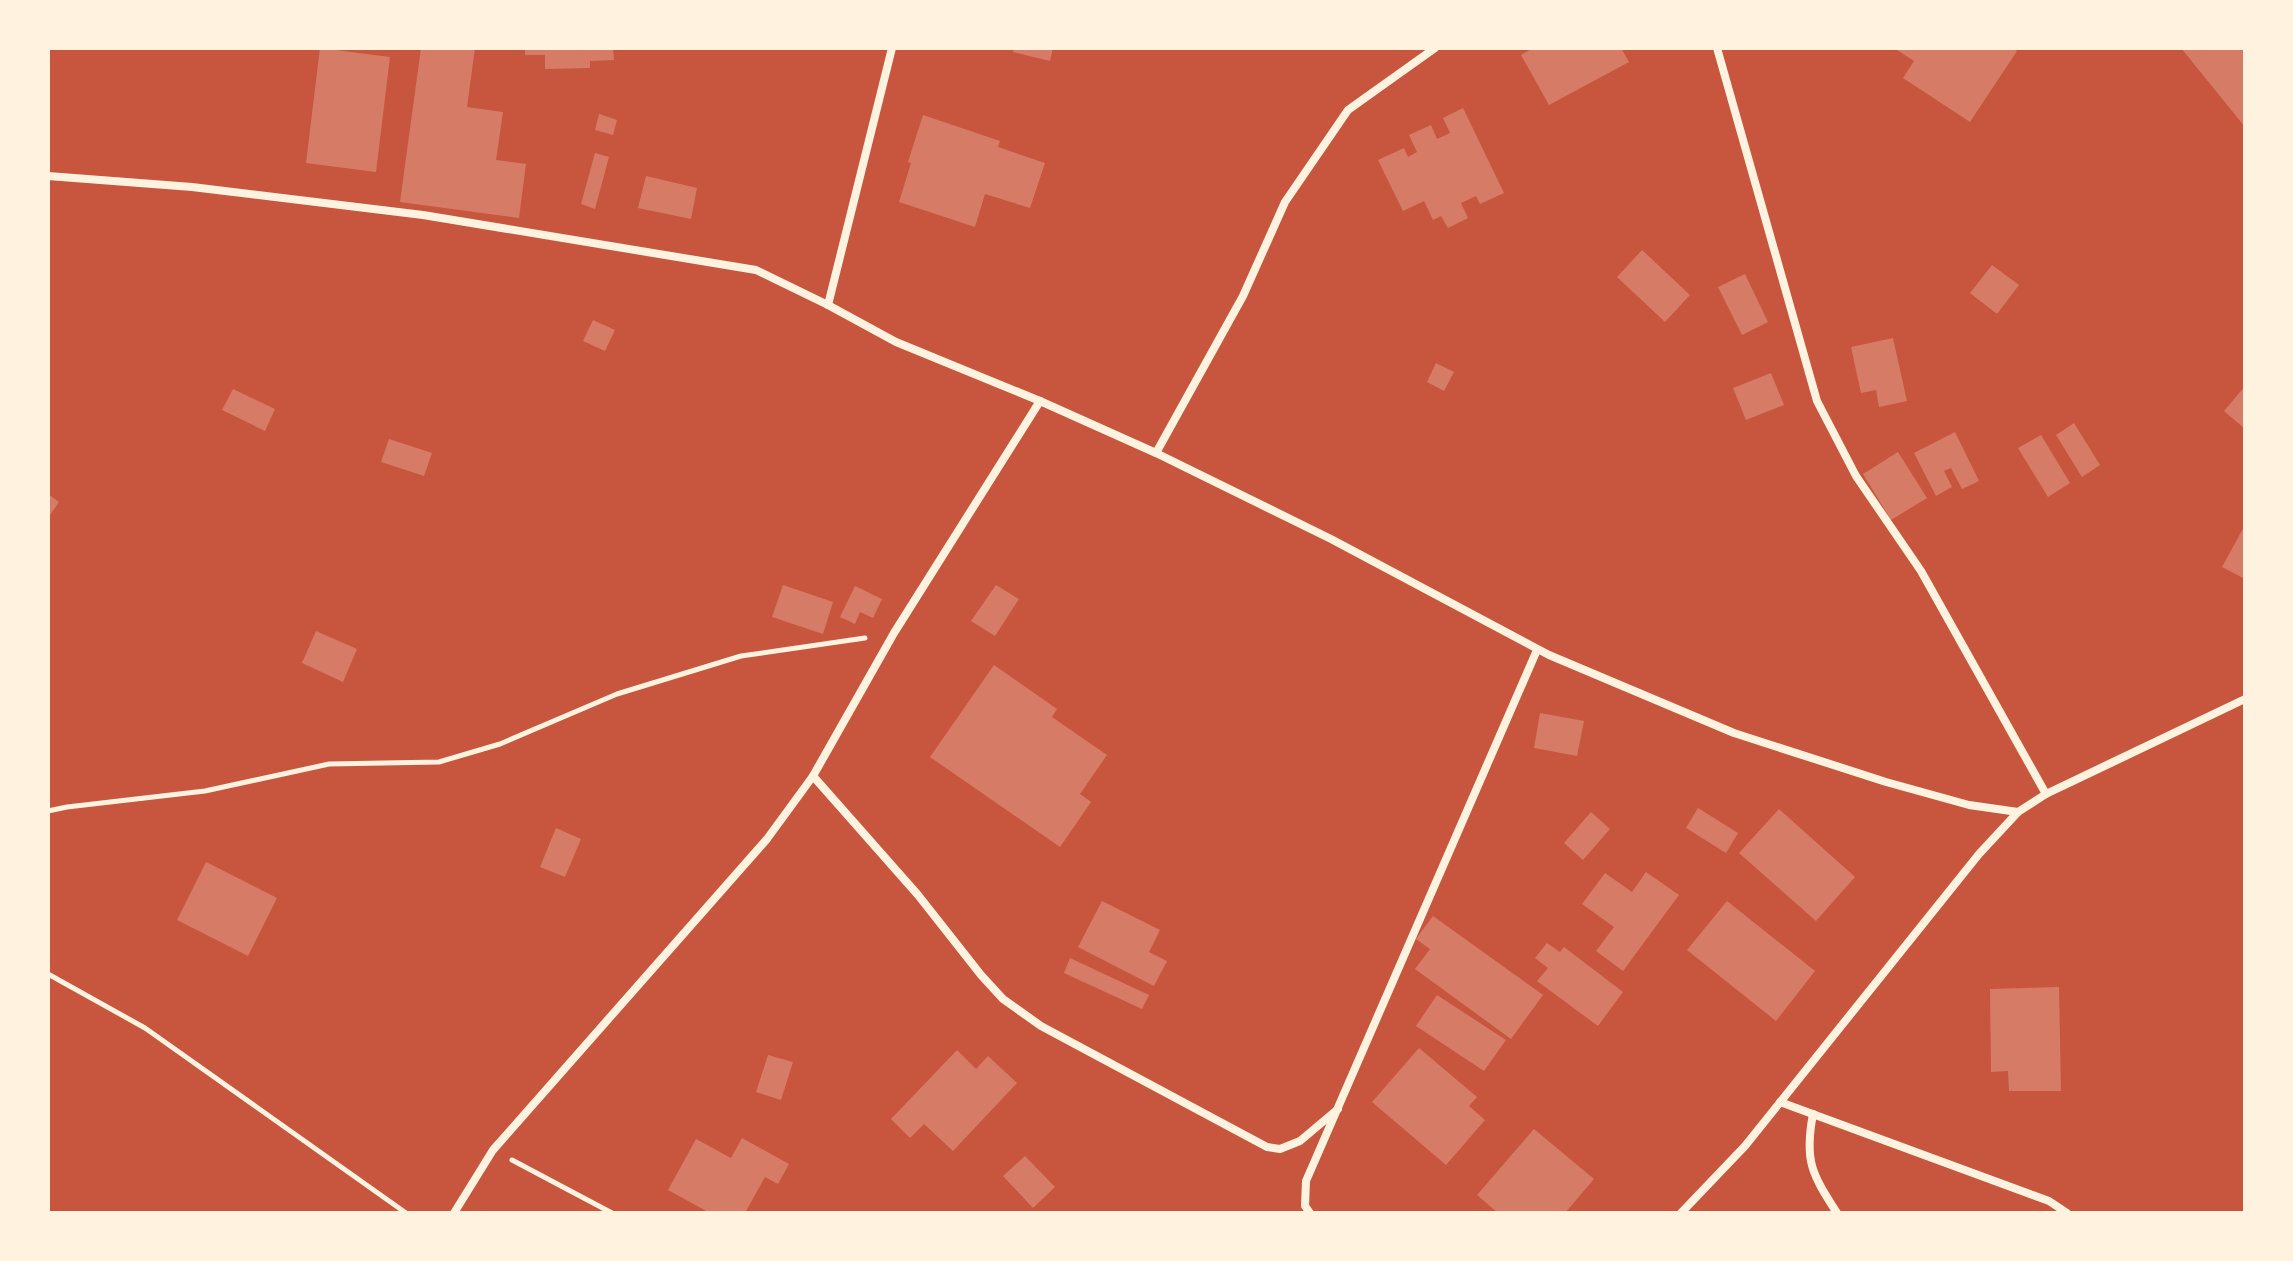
<svg xmlns="http://www.w3.org/2000/svg" width="2293" height="1261" font-family="Roboto,sans-serif">
	<style>
		.building { fill: #d67c66 }
		.lines { fill: none; stroke-linecap: round; stroke-linejoin: round }
		.path { stroke: #fff3e0; stroke-width: 5 }
		.minor { stroke: #fff3e0; stroke-width: 8 }
	</style>
	<rect width="100%" height="100%" fill="#c8553d"/>
	<g class="building">
		<polygon points="320,48 390,57 376,172 306,163"/>
		<polygon points="421,48 475,48 467,107 503,112 496,160 526,164 519,218 400,202"/>
		<polygon points="525,48 613,48 614,60 590,61 590,68 545,69 545,55 525,55"/>
		<polygon points="1014,48 1053,48 1050,61 1013,52"/>
		<polygon points="1533,48 1621,48 1629,62 1549,105 1521,55"/>
		<polygon points="1894,48 2011,48 2017,51 1970,122 1903,78 1914,61"/>
		<polygon points="2181,48 2245,48 2245,127"/>
		<polygon points="1463,108 1504,193 1480,204 1476,196 1461,203 1468,218 1448,228 1441,216 1433,220 1424,201 1403,211 1378,160 1404,148 1408,157 1417,152 1409,135 1431,125 1437,139 1450,133 1443,118"/>
		<polygon points="599,114 617,120 613,135 595,130"/>
		<polygon points="923,115 1000,141 998,147 1045,163 1030,208 985,194 975,227 899,202 911,163 908,162"/>
		<polygon points="595,153 609,157 595,209 581,204"/>
		<polygon points="646,176 697,188 691,219 638,208"/>
		<polygon points="1642,250 1690,295 1665,322 1617,277"/>
		<polygon points="1992,265 2019,285 1997,314 1970,293"/>
		<polygon points="1745,274 1768,322 1742,335 1718,287"/>
		<polygon points="593,320 615,330 605,351 583,341"/>
		<polygon points="1893,338 1907,401 1879,407 1876,390 1861,393 1851,347"/>
		<polygon points="1436,363 1454,372 1444,391 1427,382"/>
		<polygon points="1771,373 1784,405 1746,420 1733,388"/>
		<polygon points="2245,386 2245,429 2224,411"/>
		<polygon points="233,389 275,409 265,431 222,410"/>
		<polygon points="2074,423 2100,465 2082,477 2056,435"/>
		<polygon points="1955,432 1979,481 1962,489 1951,468 1944,471 1952,487 1936,496 1914,453"/>
		<polygon points="2041,435 2070,483 2048,497 2018,448"/>
		<polygon points="389,439 432,453 424,476 381,462"/>
		<polygon points="1898,452 1927,498 1891,520 1863,474"/>
		<polygon points="48,494 59,502 48,518"/>
		<polygon points="2245,525 2245,579 2222,567"/>
		<polygon points="783,585 833,602 823,634 772,617"/>
		<polygon points="996,585 1019,599 995,636 971,621"/>
		<polygon points="855,586 882,599 873,618 860,612 855,624 840,617"/>
		<polygon points="316,631 357,649 343,682 302,663"/>
		<polygon points="994,665 1057,709 1052,717 1107,755 1080,794 1091,802 1060,847 930,757"/>
		<polygon points="1540,713 1584,721 1577,756 1534,748"/>
		<polygon points="1698,808 1738,833 1726,853 1686,828"/>
		<polygon points="1779,809 1855,877 1816,921 1739,853"/>
		<polygon points="1591,812 1610,829 1583,860 1564,843"/>
		<polygon points="556,828 581,839 565,877 540,867"/>
		<polygon points="206,862 277,898 248,956 177,920"/>
		<polygon points="1646,872 1679,895 1623,971 1596,951 1614,927 1582,904 1605,873 1632,892"/>
		<polygon points="1102,901 1160,930 1149,952 1167,961 1154,986 1078,947"/>
		<polygon points="1727,901 1815,971 1776,1021 1687,950"/>
		<polygon points="1433,916 1543,995 1511,1039 1415,969 1430,949 1416,939"/>
		<polygon points="1547,943 1560,952 1564,947 1623,992 1598,1026 1537,981 1548,968 1535,958"/>
		<polygon points="1070,958 1149,995 1142,1009 1064,973"/>
		<polygon points="2059,987 2061,1091 2009,1091 2008,1071 1991,1072 1990,989"/>
		<polygon points="1437,995 1506,1040 1484,1071 1416,1026"/>
		<polygon points="1419,1048 1477,1097 1469,1106 1485,1120 1446,1165 1372,1102"/>
		<polygon points="957,1050 976,1069 988,1056 1017,1083 953,1151 924,1124 910,1138 891,1119"/>
		<polygon points="768,1055 793,1062 781,1100 756,1092"/>
		<polygon points="1534,1129 1594,1179 1565,1213 1498,1213 1477,1195"/>
		<polygon points="742,1138 789,1164 778,1184 765,1177 745,1213 710,1213 668,1190 696,1139 731,1158"/>
		<polygon points="1025,1156 1055,1187 1033,1208 1003,1176"/>
	</g>
	<g class="lines">
		<g class="path">
			<polyline points="48,811 67,807 205,791 329,764 439,762 500,744 617,694 741,656 865,638"/>
			<polyline points="48,974 145,1028 406,1213"/>
			<polyline points="512,1160 612,1213"/>
		</g>
		<g class="minor">
			<polyline points="1717,48 1817,401 1856,476 1921,571 2046,794"/>
			<polyline points="48,176 192,187 423,215 756,270 828,305 896,342 1040,401 1156,453 1331,539 1549,655 1734,733 1886,782 1969,805 2018,812"/>
			<polyline points="828,305 892,48"/>
			<polyline points="1156,453 1243,296 1285,202 1348,110 1435,48"/>
			<polyline points="813,776 918,895 981,975 1003,999 1041,1026 1267,1147 1280,1149 1300,1141 1338,1109"/>
			<polyline points="1780,1102 2049,1201 2067,1213"/>
			<path d="M1813 1114C1804 1161 1812 1174 1837 1213"/>
			<polyline points="454,1213 493,1150 767,839 813,776 894,633 1040,401"/>
			<polyline points="1310,1213 1305,1206 1306,1181 1537,650"/>
			<polyline points="1681,1213 1745,1146 1979,854 2018,812 2046,794 2245,699"/>
		</g>
	</g>
	<rect width="2293" height="1261" fill="none" stroke="#fff3e0" stroke-width="100"/>
</svg>
